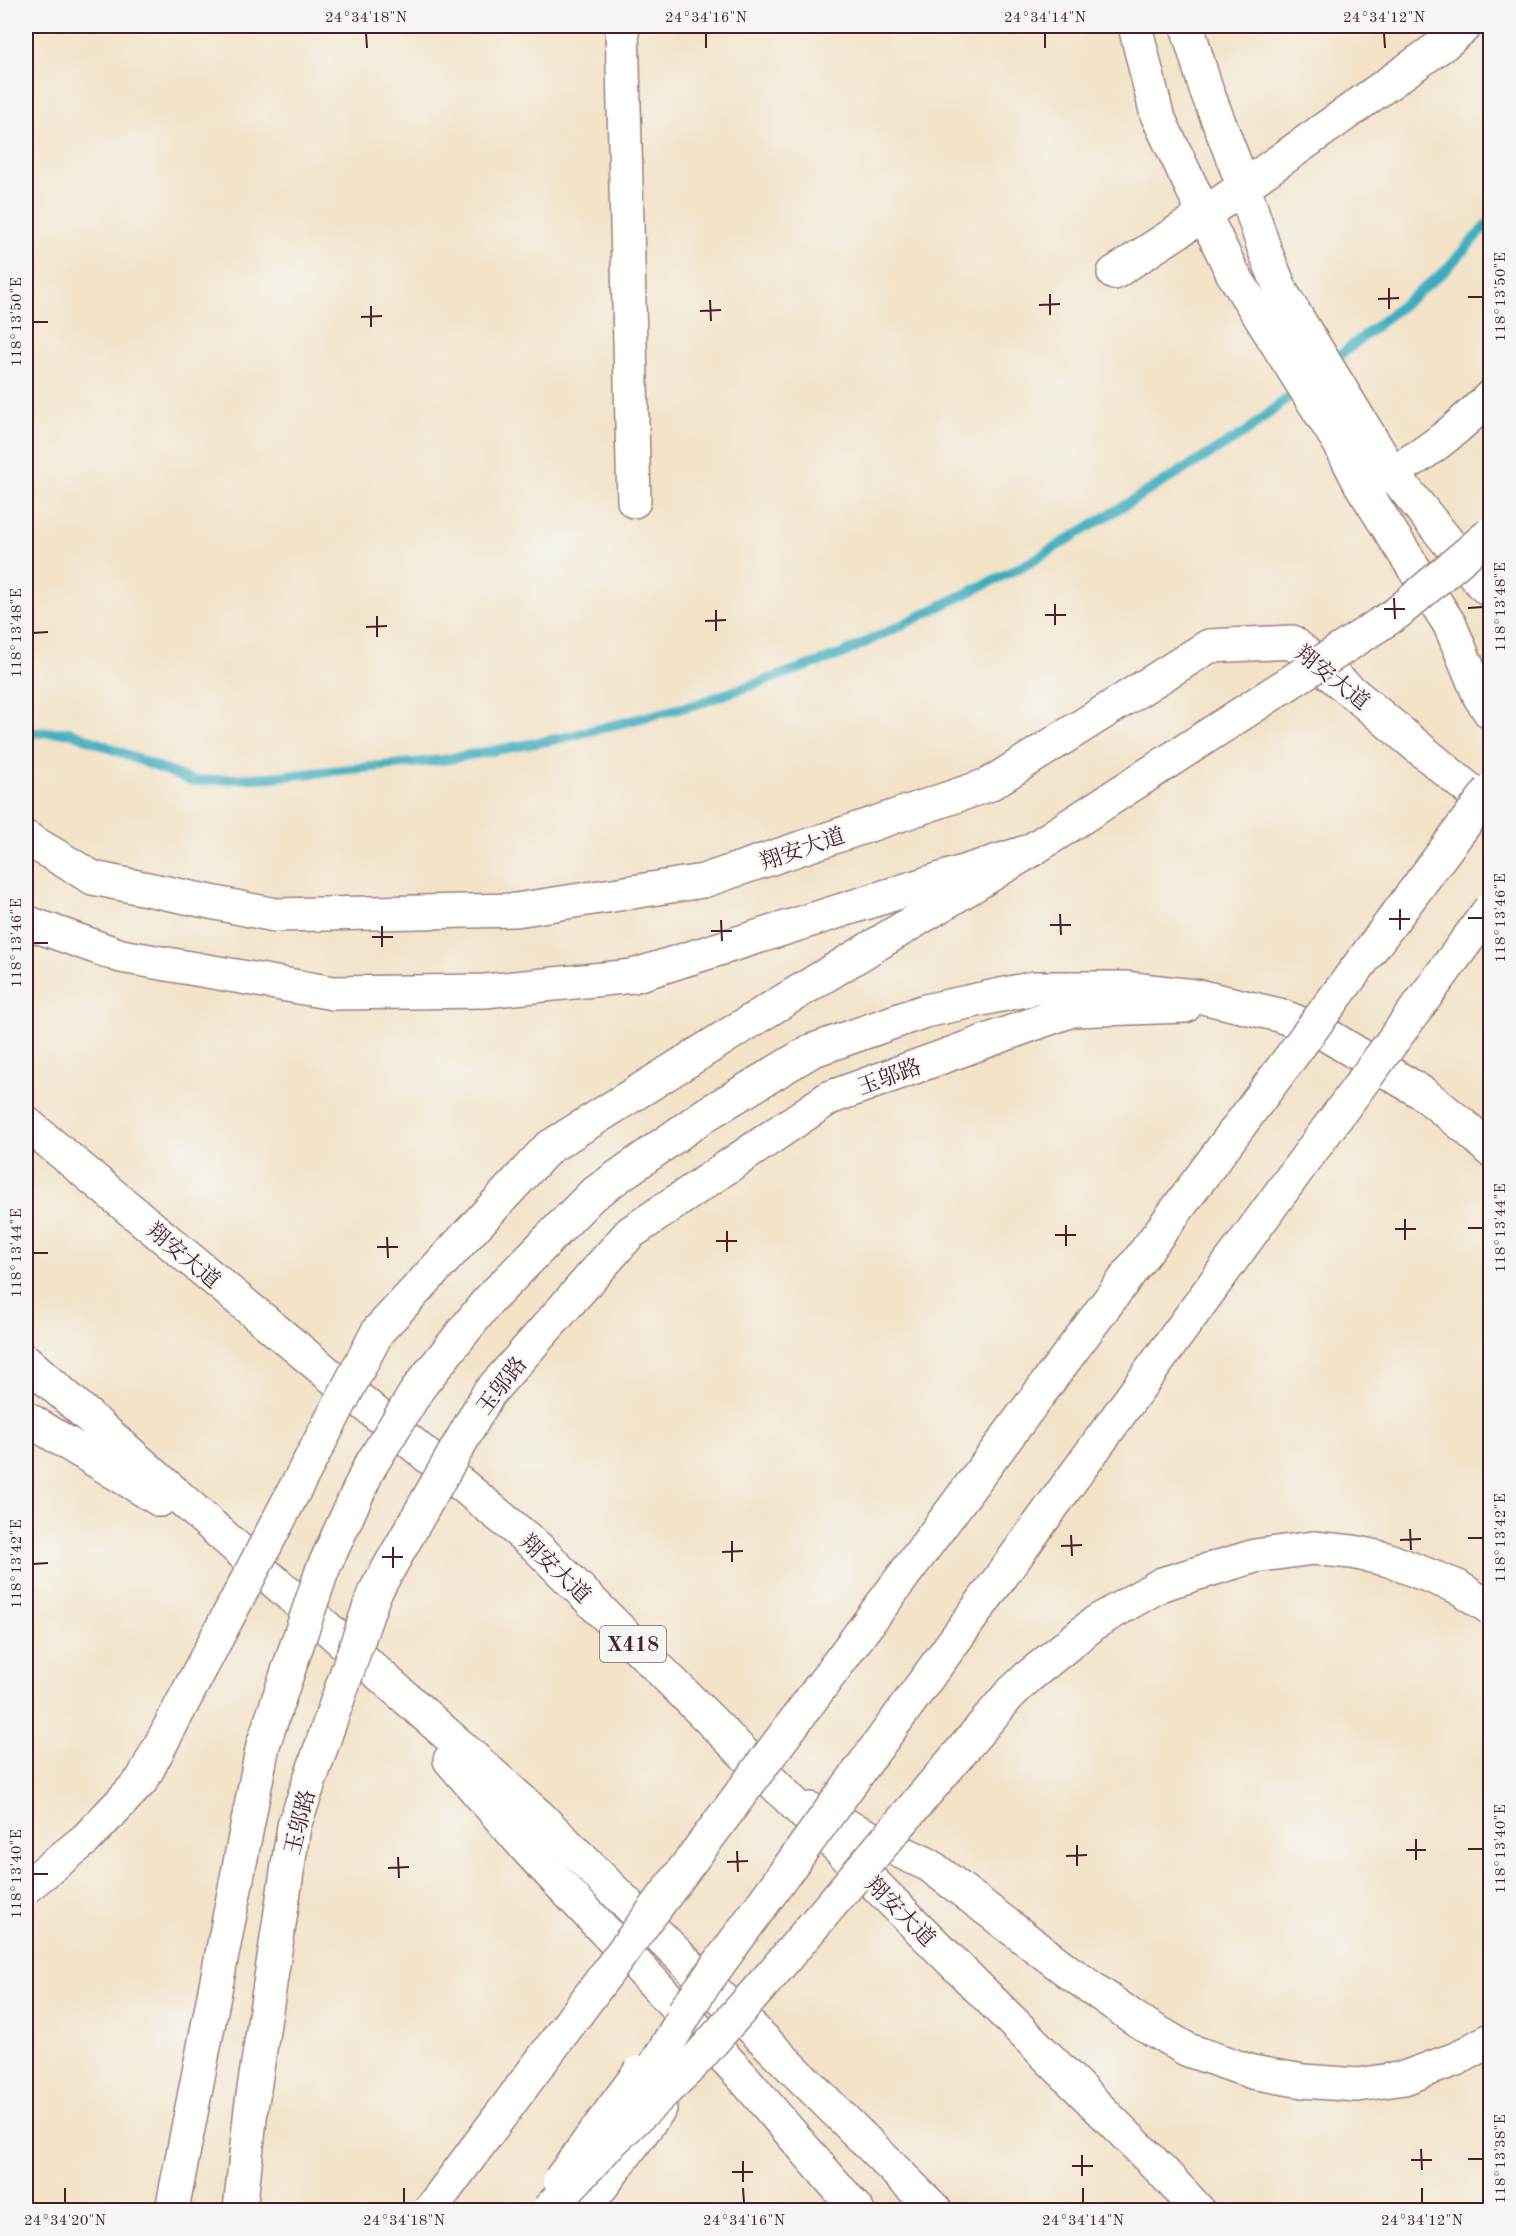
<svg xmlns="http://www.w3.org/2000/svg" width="1516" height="2236" font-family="'Old Standard TT','Noto Serif SC',serif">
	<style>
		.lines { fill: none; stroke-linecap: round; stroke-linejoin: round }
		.stream { stroke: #3eacbc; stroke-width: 10 }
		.street-casing { stroke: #9e817a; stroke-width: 36 }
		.secondary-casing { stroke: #9e817a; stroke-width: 36 }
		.primary-casing { stroke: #9e817a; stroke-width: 36 }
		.highway-casing { stroke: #9e817a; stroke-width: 36 }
		.street { stroke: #fff; stroke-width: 33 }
		.secondary { stroke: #fff; stroke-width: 33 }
		.primary { stroke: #fff; stroke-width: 33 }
		.highway { stroke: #fff; stroke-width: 33 }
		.secondary-bridge-casing { stroke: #9e817a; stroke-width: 36; stroke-linecap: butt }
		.primary-bridge-casing { stroke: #9e817a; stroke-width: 36; stroke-linecap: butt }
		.highway-bridge-casing { stroke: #9e817a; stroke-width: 36; stroke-linecap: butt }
		.secondary-bridge { stroke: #fff; stroke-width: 33 }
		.primary-bridge { stroke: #fff; stroke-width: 33 }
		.highway-bridge { stroke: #fff; stroke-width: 33 }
		.ticks { fill: none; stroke: #4a1f2b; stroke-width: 2 }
		.labels { text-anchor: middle; stroke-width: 4.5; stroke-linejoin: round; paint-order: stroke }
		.shield { fill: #f6f6f2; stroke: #7e6067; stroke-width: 1.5 }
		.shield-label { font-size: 21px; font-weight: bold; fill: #4a1f2b }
		.street-label { font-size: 22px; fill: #4a1f2b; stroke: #f6f6f2 }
		.neatline { fill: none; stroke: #4a1f2b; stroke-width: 2 }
		.ticks-label { font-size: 15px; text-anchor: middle; fill: #4a1f2b }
	</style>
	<rect width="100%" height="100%" fill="#f6f6f2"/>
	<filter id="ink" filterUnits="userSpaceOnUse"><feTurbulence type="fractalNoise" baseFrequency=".0167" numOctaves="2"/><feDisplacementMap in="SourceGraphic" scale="12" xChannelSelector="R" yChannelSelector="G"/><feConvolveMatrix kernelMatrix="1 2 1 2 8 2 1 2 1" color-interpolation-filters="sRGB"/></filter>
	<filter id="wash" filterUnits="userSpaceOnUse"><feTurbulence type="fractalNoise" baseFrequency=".008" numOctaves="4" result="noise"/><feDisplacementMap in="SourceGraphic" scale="24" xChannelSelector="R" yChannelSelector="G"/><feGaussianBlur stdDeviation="1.35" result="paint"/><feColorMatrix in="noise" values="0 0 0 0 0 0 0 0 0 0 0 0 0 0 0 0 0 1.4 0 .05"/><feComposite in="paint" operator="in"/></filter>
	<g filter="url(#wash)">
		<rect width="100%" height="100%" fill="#f2e3c9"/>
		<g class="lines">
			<g class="stream">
				<polyline points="1329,364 1445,271 1490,221"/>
				<polyline points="26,733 70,732 192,781 273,777 442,760 562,738 694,705 842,654 1029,563 1246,432 1301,387"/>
			</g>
		</g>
	</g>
	<g filter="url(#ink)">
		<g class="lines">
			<defs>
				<g id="street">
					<polyline points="622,26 634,501"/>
					<polyline points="1114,273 1205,214 1445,43 1465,26"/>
				</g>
				<g id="secondary">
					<polyline points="1135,26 1157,115 1232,272 1340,444 1361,485 1450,625 1480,697 1490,712"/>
					<polyline points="1187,26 1206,89 1244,187 1265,251 1282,293 1392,473 1482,584 1490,591"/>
					<path d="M1373 480C1418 463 1456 430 1490 397"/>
					<polyline points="26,838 93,878 275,915 516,910 703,881 988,785 1209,646 1292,642 1490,807"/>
					<polyline points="829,1098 1072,1010 1185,1006"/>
				</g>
				<polyline id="primary" points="584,2210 660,2108"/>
				<g id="highway">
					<polyline points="26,922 121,956 333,993"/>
					<polyline points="811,1051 925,1011 1034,988 1124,988 1202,997 1279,1015 1322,1032 1424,1094 1469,1130 1490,1150"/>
					<polyline points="26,1123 537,1547 1162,2171 1198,2210"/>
					<polyline points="26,1361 538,1815 935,2210"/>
					<polyline points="26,1418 160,1500"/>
					<polyline points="450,1760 527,1849 741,2075 857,2210"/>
					<polyline points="810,1809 929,1865 1069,1972 1137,2020 1188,2050 1252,2072 1303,2081 1358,2085 1404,2078 1456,2059 1490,2040"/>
				</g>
			</defs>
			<use href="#street" class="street-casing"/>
			<use href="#secondary" class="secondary-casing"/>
			<use href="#primary" class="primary-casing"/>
			<use href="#highway" class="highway-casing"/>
			<use href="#street" class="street"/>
			<use href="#secondary" class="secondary"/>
			<use href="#primary" class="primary"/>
			<use href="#highway" class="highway"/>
			<defs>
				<polyline id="secondary-bridge" points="240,2210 251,2109 294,1826 374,1594 488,1394 630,1233 829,1098"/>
				<g id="primary-bridge">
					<polyline points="683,2013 1287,1184 1490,909"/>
					<polyline points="560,2180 640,2072"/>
					<polyline points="430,2210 1490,790"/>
				</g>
				<g id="highway-bridge">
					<polyline points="333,993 485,991 633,976 1030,851 1397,613 1490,534"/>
					<polyline points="26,1887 86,1839 142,1780 378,1331 548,1148 762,1014 1030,851"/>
					<polyline points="629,2110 699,1991"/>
					<polyline points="172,2210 263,1745 322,1571 369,1468 419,1387 487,1302 592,1195 705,1115 811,1051"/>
					<polyline points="548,2210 609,2144 689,2068 773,1973 1009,1695 1028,1677 1096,1622 1162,1584 1255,1556 1313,1548 1352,1552 1386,1559 1458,1587 1490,1608"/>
				</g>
			</defs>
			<use href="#secondary-bridge" class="secondary-bridge-casing"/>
			<use href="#primary-bridge" class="primary-bridge-casing"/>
			<use href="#highway-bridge" class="highway-bridge-casing"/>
			<use href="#secondary-bridge" class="secondary-bridge"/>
			<use href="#primary-bridge" class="primary-bridge"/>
			<use href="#highway-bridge" class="highway-bridge"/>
		</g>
	</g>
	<path class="ticks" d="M366 33 367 48M706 33V48M1045 33V48M1384 33 1385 48M1389 288V309M1050 294V315M1468 297H1483M1378 299 1399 298M710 300 711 321M1039 305 1060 304M371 306V327M700 311 721 310M361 317 382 316M33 322H48M1394 598 1395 619M1055 604V625M1468 608 1483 607M1384 609H1405M716 610V631M1045 615H1066M377 616V637M705 621 726 620M366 627 387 626M33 633 48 632M1400 909V930M1060 914 1061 935M1468 918H1483M1389 919H1410M721 920 722 941M1050 925H1071M382 926V947M711 931H732M372 937H393M33 943H48M1405 1219V1240M1066 1225V1246M1468 1228H1483M1395 1229H1416M727 1231V1252M1055 1235H1076M387 1237 388 1258M716 1241H737M377 1247H398M33 1253H48M1410 1529 1411 1550M1071 1535 1072 1556M1468 1538H1483M1400 1540 1421 1539M732 1541V1562M1061 1546 1082 1545M393 1547V1568M722 1552 743 1551M382 1557H403M33 1564 48 1563M1416 1839V1860M1077 1845V1866M1468 1849H1483M1406 1850H1426M737 1851 738 1872M1066 1856 1087 1855M398 1857 399 1878M727 1862 748 1861M388 1868 409 1867M33 1874H48M1421 2149 1422 2170M1082 2155V2176M1468 2159H1483M1411 2160H1432M743 2161V2182M1072 2166H1093M732 2172H753M65 2188V2203M404 2188V2203M743 2188 744 2203M1083 2188V2203M1422 2188V2203"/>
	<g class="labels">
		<rect class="shield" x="600" y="1626" width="66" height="36" rx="4.5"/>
		<g class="shield-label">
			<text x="633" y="1651">X418</text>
		</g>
		<g class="street-label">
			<text transform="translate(1333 677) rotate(39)" y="8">翔安大道</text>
			<text transform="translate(802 848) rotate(-19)" y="8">翔安大道</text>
			<text transform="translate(889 1076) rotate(-20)" y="8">玉邬路</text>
			<text transform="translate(184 1255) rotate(40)" y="8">翔安大道</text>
			<text transform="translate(501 1385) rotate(-52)" y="8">玉邬路</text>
			<text transform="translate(556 1568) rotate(44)" y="8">翔安大道</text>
			<text transform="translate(299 1822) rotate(-76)" y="8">玉邬路</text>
			<text transform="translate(901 1911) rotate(45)" y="8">翔安大道</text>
		</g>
	</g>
	<rect width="1516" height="2236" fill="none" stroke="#f6f6f2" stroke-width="66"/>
	<rect x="33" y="33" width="1450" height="2170" class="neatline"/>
	<g class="ticks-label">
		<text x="366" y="22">24°34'18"N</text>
		<text x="706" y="22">24°34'16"N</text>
		<text x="1045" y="22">24°34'14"N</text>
		<text x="1384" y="22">24°34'12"N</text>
		<text transform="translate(1500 297) rotate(-90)" y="5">118°13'50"E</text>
		<text transform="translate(16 322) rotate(-90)" y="5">118°13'50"E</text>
		<text transform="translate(1500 607) rotate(-90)" y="5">118°13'48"E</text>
		<text transform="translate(16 633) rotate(-90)" y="5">118°13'48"E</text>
		<text transform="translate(1500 918) rotate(-90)" y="5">118°13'46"E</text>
		<text transform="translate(16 943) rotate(-90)" y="5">118°13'46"E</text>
		<text transform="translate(1500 1228) rotate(-90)" y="5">118°13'44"E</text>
		<text transform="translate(16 1253) rotate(-90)" y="5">118°13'44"E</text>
		<text transform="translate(1500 1538) rotate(-90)" y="5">118°13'42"E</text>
		<text transform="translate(16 1564) rotate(-90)" y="5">118°13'42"E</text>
		<text transform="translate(1500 1849) rotate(-90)" y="5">118°13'40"E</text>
		<text transform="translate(16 1874) rotate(-90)" y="5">118°13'40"E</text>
		<text transform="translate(1500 2159) rotate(-90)" y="5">118°13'38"E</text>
		<text x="65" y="2225">24°34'20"N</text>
		<text x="404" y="2225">24°34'18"N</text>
		<text x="744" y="2225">24°34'16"N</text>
		<text x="1083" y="2225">24°34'14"N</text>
		<text x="1422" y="2225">24°34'12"N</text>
	</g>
</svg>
